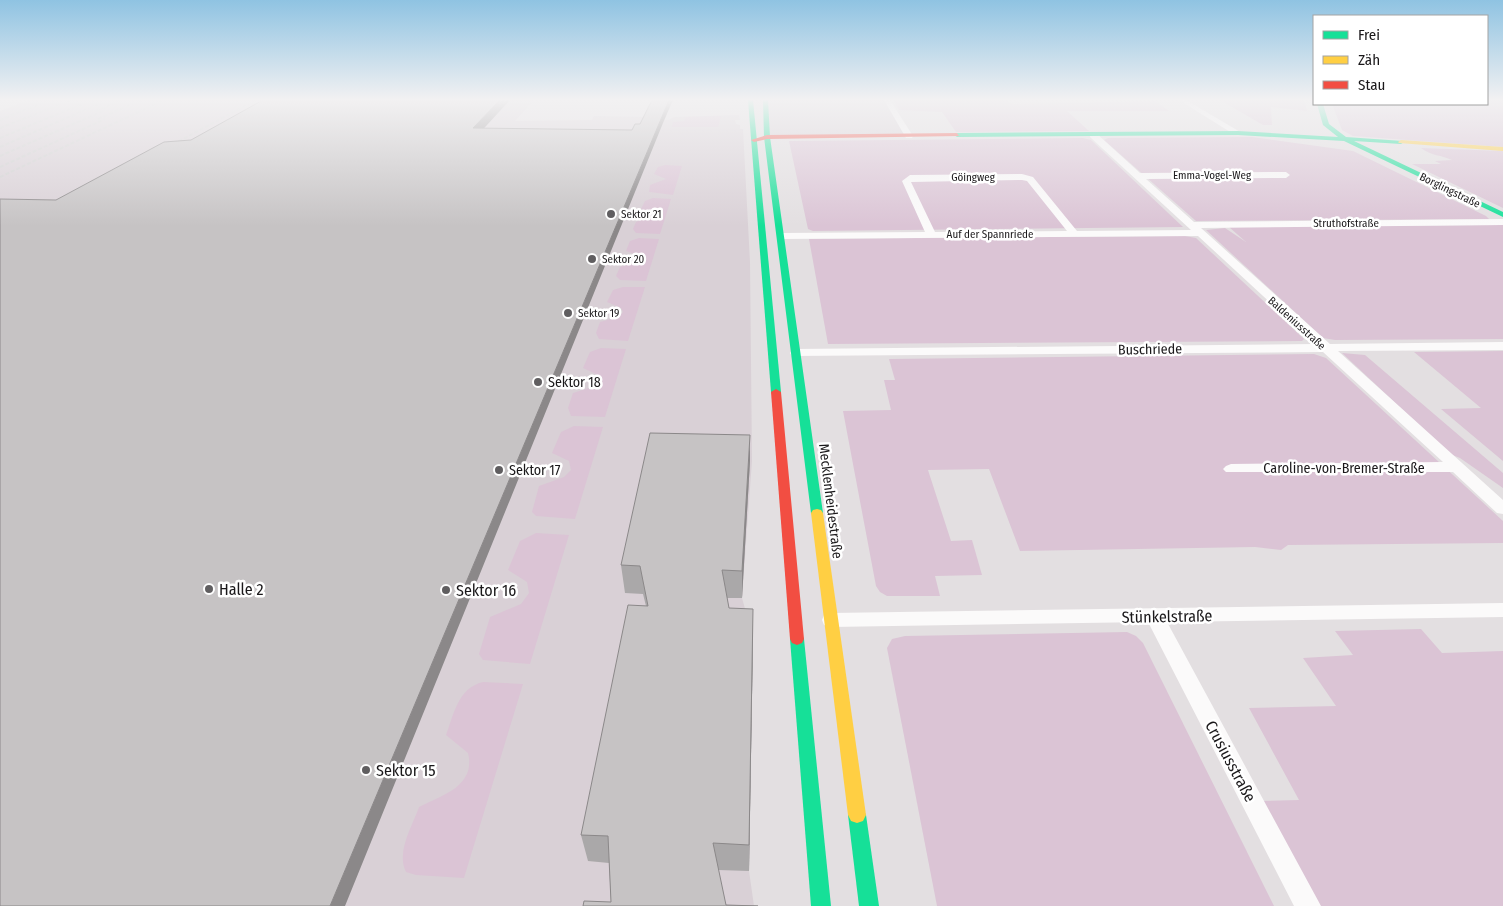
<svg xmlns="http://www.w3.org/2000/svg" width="1503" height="906" font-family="'Fira Sans Condensed',sans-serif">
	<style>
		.built { fill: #d9d0d6 }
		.green { fill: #dbc4d5 }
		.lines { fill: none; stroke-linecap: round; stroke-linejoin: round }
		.street { fill: #fbfafa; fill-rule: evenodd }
		.fast { fill: #16e098; fill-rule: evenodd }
		.slow { fill: #ffcf43; fill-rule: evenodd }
		.jam { fill: #f24e42; fill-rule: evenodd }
		.rail { stroke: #d0d0d0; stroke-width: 2; stroke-dasharray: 4 2; stroke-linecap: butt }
		.wall { fill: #aaa8a9 }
		.shaded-wall { fill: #8b8889 }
		.building { fill: #c6c3c4; stroke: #8b8889 }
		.poi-dot { fill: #605e60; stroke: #fff; stroke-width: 2 }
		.labels { text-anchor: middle; stroke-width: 5; stroke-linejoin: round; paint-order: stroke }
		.far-street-label { font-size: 11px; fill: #1a181a; stroke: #fff }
		.far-poi-label { font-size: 11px; fill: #1a181a; stroke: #fff; text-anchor: start }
		.street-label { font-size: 14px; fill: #1a181a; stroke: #fff }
		.poi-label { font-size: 14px; fill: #1a181a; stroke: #fff; text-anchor: start }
		.near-poi-label { font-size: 16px; fill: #1a181a; stroke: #fff; text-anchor: start }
		.near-street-label { font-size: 16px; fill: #1a181a; stroke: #fff }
	</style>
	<rect width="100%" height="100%" fill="#e3dfe1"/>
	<g class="built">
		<polygon points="29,100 534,100 515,121 592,120 594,116 649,117 648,120 669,120 674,117 739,115 740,120 735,120 736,124 740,125 740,129 743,129 750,262 752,461 742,598 753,637 749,871 754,906 0,906 0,111"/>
		<polygon points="765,100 887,100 909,136 767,137"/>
	</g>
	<g class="green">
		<polygon points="893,100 1004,100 1013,104 1155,101 1169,111 1067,111 1089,131 956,132 942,112 899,110"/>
		<polygon points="1220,100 1304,100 1307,111 1271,107 1272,125 1263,125"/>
		<polygon points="1487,100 1503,100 1503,147 1353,136 1342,130 1332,104 1487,104"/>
		<polygon points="721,116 718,127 672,127 673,122 684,121 686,117"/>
		<polygon points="1252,137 1353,151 1486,216 1489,219 1196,221 1104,140 1108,138"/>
		<polygon points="1083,138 1091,140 1183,227 813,231 808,229 789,141"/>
		<path d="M1421 148 1503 151V208L1412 164H1441L1435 161 1452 160C1442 155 1431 156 1421 148Z"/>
		<polygon points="665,165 682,166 673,195 649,192 650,185 666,179 654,174 658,167"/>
		<polygon points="653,198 671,199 660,234 636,233 633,229 636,222 654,215 652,212 641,209 645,201"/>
		<polygon points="1503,225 1503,339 1335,340 1323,338 1206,230 1225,228 1246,242 1229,227"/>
		<polygon points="1185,236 1196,238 1304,339 1302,341 828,344 809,239"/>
		<polygon points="639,238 659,239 646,281 620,280 616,276 620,267 636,262 640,259 638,255 626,251 630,241"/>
		<polygon points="623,287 645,287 628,341 599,339 596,333 600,322 618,317 623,312 621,308 607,302 613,290"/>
		<polygon points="601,348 626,349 605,417 571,416 568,408 573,393 595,386 600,381 598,375 583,368 590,352"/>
		<polygon points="1503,351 1503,461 1441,409 1481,408 1414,352"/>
		<polygon points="1342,353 1365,355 1503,473 1503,488 1460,458 1450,454"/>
		<polygon points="1314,354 1326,358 1503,521 1503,543 1288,545 1281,550 1255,547 1020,551 989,469 928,470 951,541 972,540 982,575 935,576 940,596 887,596 880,592 876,586 843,411 891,410 884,380 895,380 889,359"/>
		<polygon points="574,426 603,427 575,519 536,516 532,512 539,486 564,477 571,470 569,461 552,453 561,432"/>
		<polygon points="536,533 569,535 530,664 483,660 479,654 490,617 521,604 529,593 527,582 508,570 520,541"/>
		<polygon points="1421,629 1442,653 1503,651 1503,906 1314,906 1257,801 1299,800 1249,708 1336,706 1303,658 1353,655 1335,631"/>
		<polygon points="1127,632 1136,636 1143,643 1274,906 937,906 887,648 892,639 905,636"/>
		<path d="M483 682 523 684 464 878 416 875 406 872C396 852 412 827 419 807 443 795 476 786 468 753L446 735C454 714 458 688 483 682Z"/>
	</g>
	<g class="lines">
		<g class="street">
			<polygon points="884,100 890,100 913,136 912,138 906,138"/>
			<polygon points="1179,100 1186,100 1242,133 1235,135"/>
			<path d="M1090 133H1096L1140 173 1286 172 1290 175 1286 178 1146 179 1194 222 1503 219V225L1201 228 1330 344 1503 342V350L1338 351 1503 500V514L1497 513 1453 472H1226L1223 469 1226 466 1231 464 1443 462 1323 352 792 356 790 353 792 350 796 349 1315 344 1198 236 782 239 777 236 782 233 925 232 902 181 910 175 1022 174 1033 177 1077 231 1191 230 1090 137ZM1022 180 1027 181 1067 231 935 232 911 182Z"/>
			<polygon points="1503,603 1503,617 1167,622 1321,906 1294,906 1148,622 831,627 824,625 822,620 824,615 831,613"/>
		</g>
		<g class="fast">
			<polygon points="748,100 753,100 781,392 776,395 771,392"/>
			<polygon points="763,100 768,100 770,137 823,513 821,516 813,516 811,513 764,137"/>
			<polygon points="1317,104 1323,104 1329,124 1346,137 1403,141 1404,142 1401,144 1354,141 1503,212 1503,217 1344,141 1238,135 957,137 954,135 957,133 1238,131 1338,137 1323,125"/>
			<polygon points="797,633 802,635 804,639 831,906 811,906 790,639 792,635"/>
			<polygon points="857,807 863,809 866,815 879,906 859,906 848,815 851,809"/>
		</g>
		<g class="slow">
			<polygon points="1401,140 1503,147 1503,151 1399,143 1398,142"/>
			<polygon points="817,509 821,510 823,513 866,815 863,821 857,823 851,821 848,815 811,513 813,510"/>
		</g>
		<g class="jam">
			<polygon points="957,133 959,136 767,139 754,142 751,140 767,135"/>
			<polygon points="776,389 781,392 804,639 802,643 797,645 792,643 790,639 771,392"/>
		</g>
		<g class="rail">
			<polyline points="96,111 122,100"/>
			<polyline points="98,119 141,100"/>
			<polyline points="0,120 47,101"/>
			<polyline points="0,128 71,100"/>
			<polyline points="0,138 89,101"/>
			<polyline points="0,147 101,103"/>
			<polyline points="168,147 256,100"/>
			<polyline points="0,156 103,111"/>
			<polyline points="0,167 105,119"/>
			<polyline points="0,177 164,100"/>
		</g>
	</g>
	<polygon class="wall" points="750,461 742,598 727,598 729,608 753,637 749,871 718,870 611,902 609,863 588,861 581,835 646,606 643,594 625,593 621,565"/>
	<g class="shaded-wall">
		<polygon points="500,100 510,100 475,138 473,128"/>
		<polygon points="669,100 673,100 663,123 345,906 330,906"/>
		<polygon points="750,435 750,461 742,598 742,571"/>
		<polygon points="753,609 753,637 749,871 749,845"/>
	</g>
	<g class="building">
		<polygon points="263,100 500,100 473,128 632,130 635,124 640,124 652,100 669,100 330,906 0,906 0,199 56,200 164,142 191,140"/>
		<polygon points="650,433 750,435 742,571 722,570 729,608 753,609 749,845 713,843 726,905 758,906 583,906 584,901 611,902 608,836 581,835 628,605 648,606 640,566 621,565"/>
	</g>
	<linearGradient id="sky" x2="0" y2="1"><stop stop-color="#8fc3e2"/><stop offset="0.44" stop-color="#f2f1f2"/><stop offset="1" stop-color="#f2f1f2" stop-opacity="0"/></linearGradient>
	<rect width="1503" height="226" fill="url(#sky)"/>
	<g class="poi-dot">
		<circle cx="611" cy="214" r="5"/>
		<circle cx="592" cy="259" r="5"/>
		<circle cx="568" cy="313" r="5"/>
		<circle cx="538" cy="382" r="5"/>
		<circle cx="499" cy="470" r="5"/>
		<circle cx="209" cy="589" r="5"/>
		<circle cx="446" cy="590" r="5"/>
		<circle cx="366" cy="770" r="5"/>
	</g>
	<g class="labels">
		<g class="far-street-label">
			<text x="1212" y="179">Emma-Vogel-Weg</text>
			<text x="973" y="181">Göingweg</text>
			<text transform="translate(1450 190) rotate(26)" y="4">Borglingstraße</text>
			<text x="1346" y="227">Struthofstraße</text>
			<text x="990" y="238">Auf der Spannriede</text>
			<text transform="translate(1297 323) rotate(42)" y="4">Baldeniusstraße</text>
		</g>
		<g class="far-poi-label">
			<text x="621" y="218">Sektor 21</text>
			<text x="602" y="263">Sektor 20</text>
			<text x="578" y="317">Sektor 19</text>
		</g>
		<g class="street-label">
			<text transform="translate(1150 349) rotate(-1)" y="5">Buschriede</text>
			<text x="1344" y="473">Caroline-von-Bremer-Straße</text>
			<text transform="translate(831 501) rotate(83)" y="5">Mecklenheidestraße</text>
		</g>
		<g class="poi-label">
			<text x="548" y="387">Sektor 18</text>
			<text x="509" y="475">Sektor 17</text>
		</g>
		<g class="near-poi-label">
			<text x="219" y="595">Halle 2</text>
			<text x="456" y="596">Sektor 16</text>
			<text x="376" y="776">Sektor 15</text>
		</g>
		<g class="near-street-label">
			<text transform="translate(1167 616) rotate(-1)" y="6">Stünkelstraße</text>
			<text transform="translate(1231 761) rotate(62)" y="6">Crusiusstraße</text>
		</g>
	</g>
	<rect x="1313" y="15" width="175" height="90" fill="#ffffff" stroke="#a3a3a3"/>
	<rect x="1323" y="31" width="25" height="8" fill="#16e098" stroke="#a3a3a3"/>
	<text x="1358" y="40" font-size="15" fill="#1a181a">Frei</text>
	<rect x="1323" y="56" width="25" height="8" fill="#ffcf43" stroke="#a3a3a3"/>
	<text x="1358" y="65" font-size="15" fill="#1a181a">Zäh</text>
	<rect x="1323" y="81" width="25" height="8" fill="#f24e42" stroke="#a3a3a3"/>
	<text x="1358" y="90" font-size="15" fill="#1a181a">Stau</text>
</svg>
